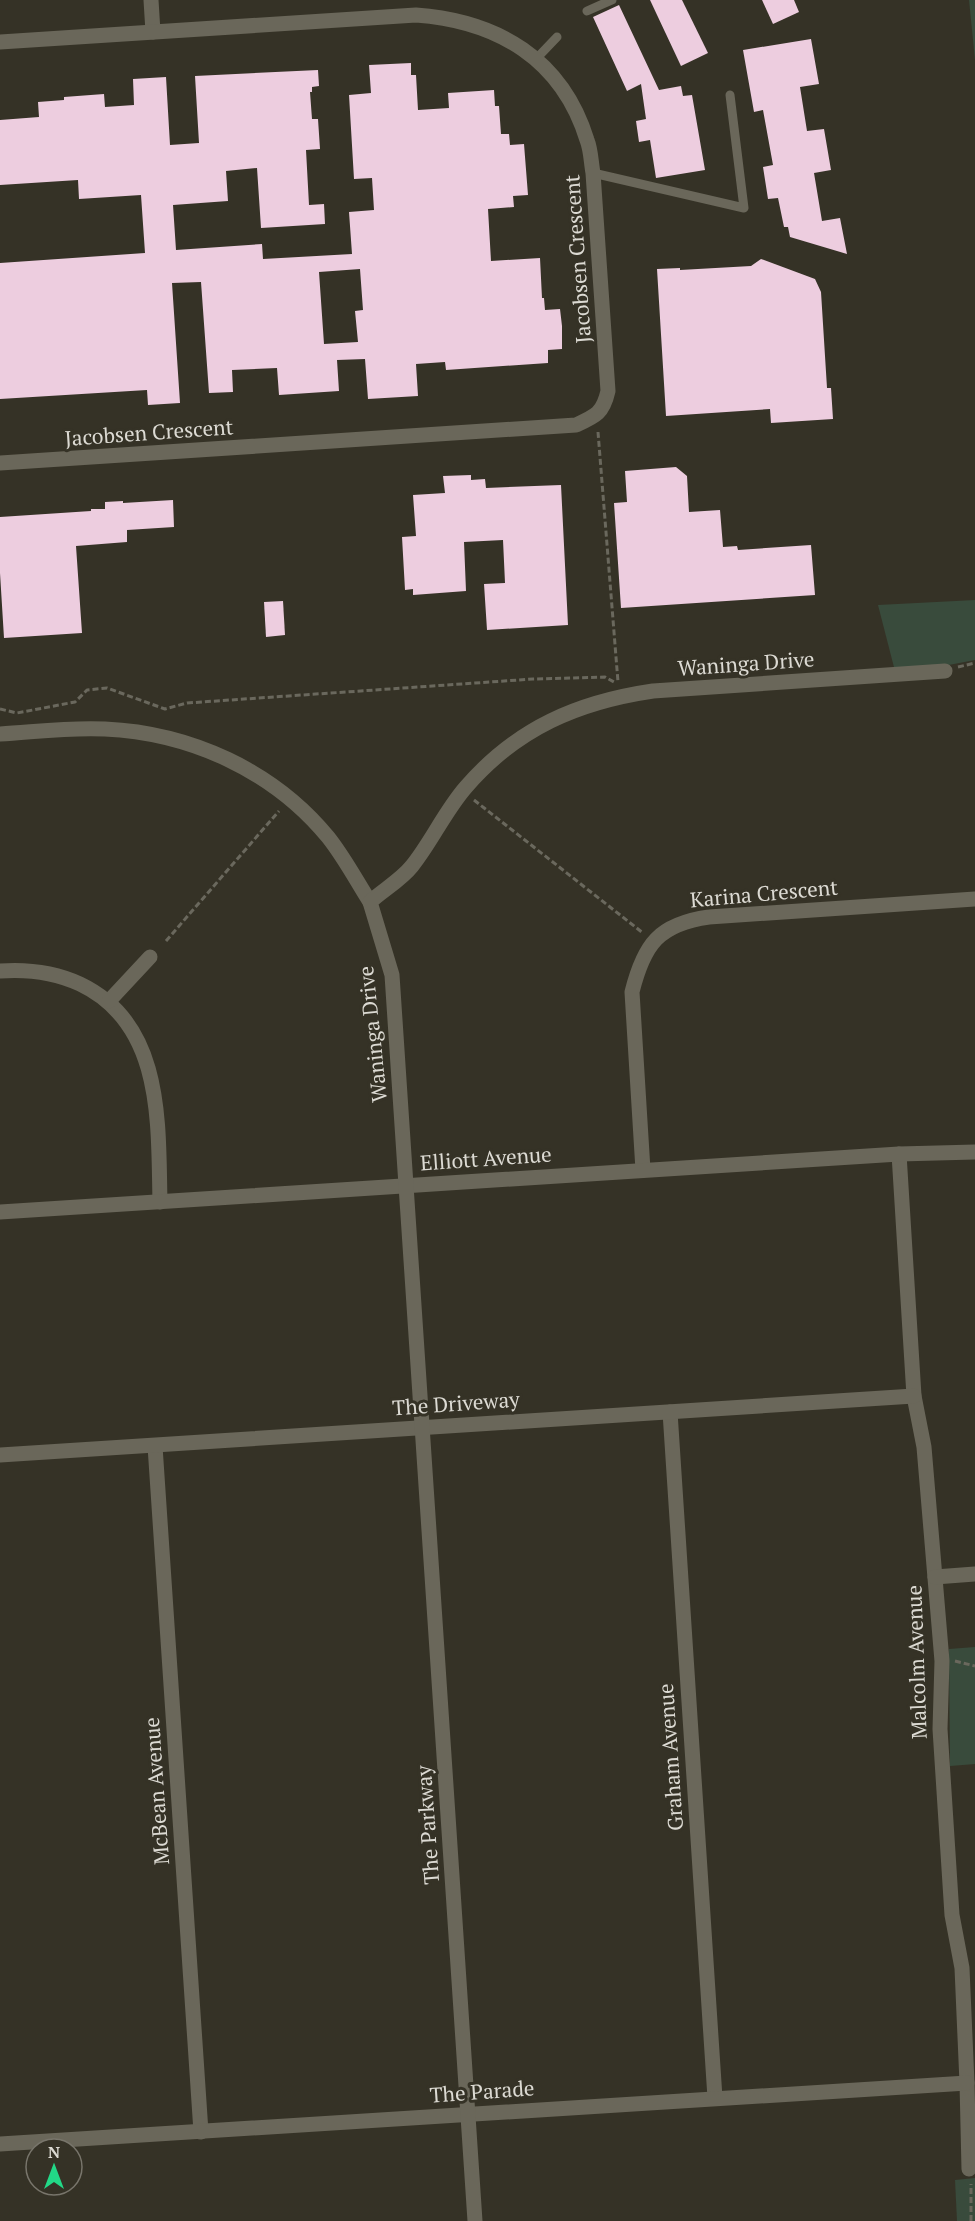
<svg xmlns="http://www.w3.org/2000/svg" width="975" height="2221" font-family="'PT Serif',serif">
	<style>
		.green { fill: #394b3c }
		.building { fill: #edcddf; fill-rule: evenodd }
		.lines { fill: none; stroke-linecap: round; stroke-linejoin: round }
		.path { stroke: #6a685d; stroke-width: 3; stroke-dasharray: 6 3; stroke-linecap: butt }
		.lane { stroke: #6a675a; stroke-width: 9 }
		.street { stroke: #6a675a; stroke-width: 15 }
		.labels { text-anchor: middle; stroke-width: 6; stroke-linejoin: round; paint-order: stroke }
		.street-label { font-size: 21px; fill: #dcdad3; stroke: #353226 }
	</style>
	<rect width="100%" height="100%" fill="#353226"/>
	<g class="green">
		<polygon points="969,0 975,0 975,60"/>
		<polygon points="975,600 975,660 896,675 878,605"/>
		<polygon points="975,1647 975,1764 950,1766 949,1649"/>
		<polygon points="975,2178 975,2221 957,2221 955,2180"/>
	</g>
	<g class="building">
		<polygon points="650,0 682,0 708,53 681,66"/>
		<polygon points="762,0 794,0 799,12 773,24"/>
		<polygon points="619,5 659,90 681,86 683,96 692,95 705,170 656,178 650,140 639,142 636,121 646,119 641,84 627,91 593,17"/>
		<polygon points="811,39 819,84 800,87 807,131 824,129 831,170 814,173 822,221 840,218 847,254 790,237 788,227 784,227 778,198 768,199 763,167 773,165 763,110 754,112 743,50"/>
		<path d="M411 63V75H416L418 110 449 108 448 93 494 90 495 106H499L501 134H509L510 145 524 144 528 195 513 196 514 207 488 209 491 261 540 258 542 298H544L545 310 560 309 562 326V349L548 350V363L446 370 445 362 416 364 418 396 368 399 365 359 337 360 339 391 279 395 277 368 232 370 233 392 209 393 201 282 172 283 180 403 148 405 147 390 0 399V263L145 253 141 195 79 199 78 180 0 185V120L39 117 38 102 64 100V97L104 94 105 107 134 105 133 79 166 77 170 145 199 143 195 76 318 70 319 86 312 87V92H310L312 119H318L320 149 306 150 309 205 324 204 325 224 261 228 257 168 226 171 228 201 173 205 176 250 262 244 263 259 352 254 349 212 374 210 372 178 354 179 349 95 371 93 369 65ZM360 269 363 310 355 311 358 342 324 344 319 272Z"/>
		<polygon points="761,259 815,279 821,292 827,388 831,388 833,419 771,423 770,409 666,416 657,269 680,268 680,270 751,266"/>
		<polygon points="676,467 687,476 689,512 720,510 723,547 737,546 738,550 811,545 815,595 621,608 614,503 627,502 625,471"/>
		<polygon points="471,475 471,480 485,479 486,488 561,485 568,625 487,630 484,584 505,583 503,540 464,542 466,591 413,595 413,589 405,590 402,537 416,536 413,495 445,493 443,476"/>
		<polygon points="173,500 174,527 127,530 127,542 76,546 82,633 4,638 0,573 0,517 91,511 91,509 105,509 105,502 123,501 123,503"/>
		<polygon points="283,601 285,635 266,637 264,602"/>
	</g>
	<g class="lines">
		<g class="path">
			<polyline points="598,432 618,682"/>
			<polyline points="958,667 975,663"/>
			<polyline points="0,709 17,713 75,702 87,690 107,688 165,709 187,703 533,679 605,677 614,682"/>
			<polyline points="474,800 643,933"/>
			<polyline points="166,941 279,811"/>
			<polyline points="955,1661 975,1666"/>
			<polyline points="971,2221 971,2184"/>
		</g>
		<g class="lane">
			<polyline points="587,11 612,0"/>
			<polyline points="536,59 557,37"/>
			<polyline points="593,173 744,208 730,95"/>
		</g>
		<g class="street">
			<polyline points="151,0 153,32"/>
			<path d="M0 42 416 15C498 21 562 59 587 140 591 150 591 162 593 173L608 391C603 413 596 416 576 425L0 463"/>
			<path d="M0 734C34 732 70 727 105 729 190 733 273 770 328 837 344 857 356 880 370 902"/>
			<path d="M0 971C28 969 54 972 80 984 164 1024 158 1123 160 1202"/>
			<polyline points="109,1001 150,957"/>
			<polyline points="899,1154 914,1396 924,1447 942,1661 940,1729 952,1915 962,1968 967,2083 969,2169"/>
			<path d="M643 1170 632 992C644 944 659 924 709 917L975 899"/>
			<polyline points="0,1212 899,1154 975,1152"/>
			<polyline points="670,1412 715,2098"/>
			<polyline points="155,1446 201,2132"/>
			<polyline points="0,1455 914,1396"/>
			<polyline points="935,1577 975,1574"/>
			<polyline points="0,2144 967,2083"/>
			<path d="M475 2221 392 975 370 902C383 890 401 880 412 866 432 841 445 811 466 787 517 728 578 702 653 691L945 671"/>
		</g>
	</g>
	<g class="labels">
		<g class="street-label">
			<text transform="translate(578 259) rotate(-94)" y="7">Jacobsen Crescent</text>
			<text transform="translate(149 433) rotate(-4)" y="7">Jacobsen Crescent</text>
			<text transform="translate(746 664) rotate(-4)" y="7">Waninga Drive</text>
			<text transform="translate(764 894) rotate(-5)" y="7">Karina Crescent</text>
			<text transform="translate(373 1034) rotate(-96)" y="7">Waninga Drive</text>
			<text transform="translate(486 1159) rotate(-4)" y="7">Elliott Avenue</text>
			<text transform="translate(456 1404) rotate(-4)" y="7">The Driveway</text>
			<text transform="translate(917 1662) rotate(-92)" y="7">Malcolm Avenue</text>
			<text transform="translate(671 1757) rotate(-94)" y="7">Graham Avenue</text>
			<text transform="translate(157 1791) rotate(-94)" y="7">McBean Avenue</text>
			<text transform="translate(428 1825) rotate(-94)" y="7">The Parkway</text>
			<text transform="translate(482 2092) rotate(-4)" y="7">The Parade</text>
		</g>
	</g>
	<g transform="translate(54 2167)"><circle r="28" fill="#353226" stroke="#78756b" stroke-width="1.5"/>
	<path d="M0-4.5L10 22L0 15L-10 22Z" fill="#22d887"/>
	<text y="-9" font-size="16" font-weight="bold" text-anchor="middle" fill="#dcdad3">N</text>
	</g>
</svg>
